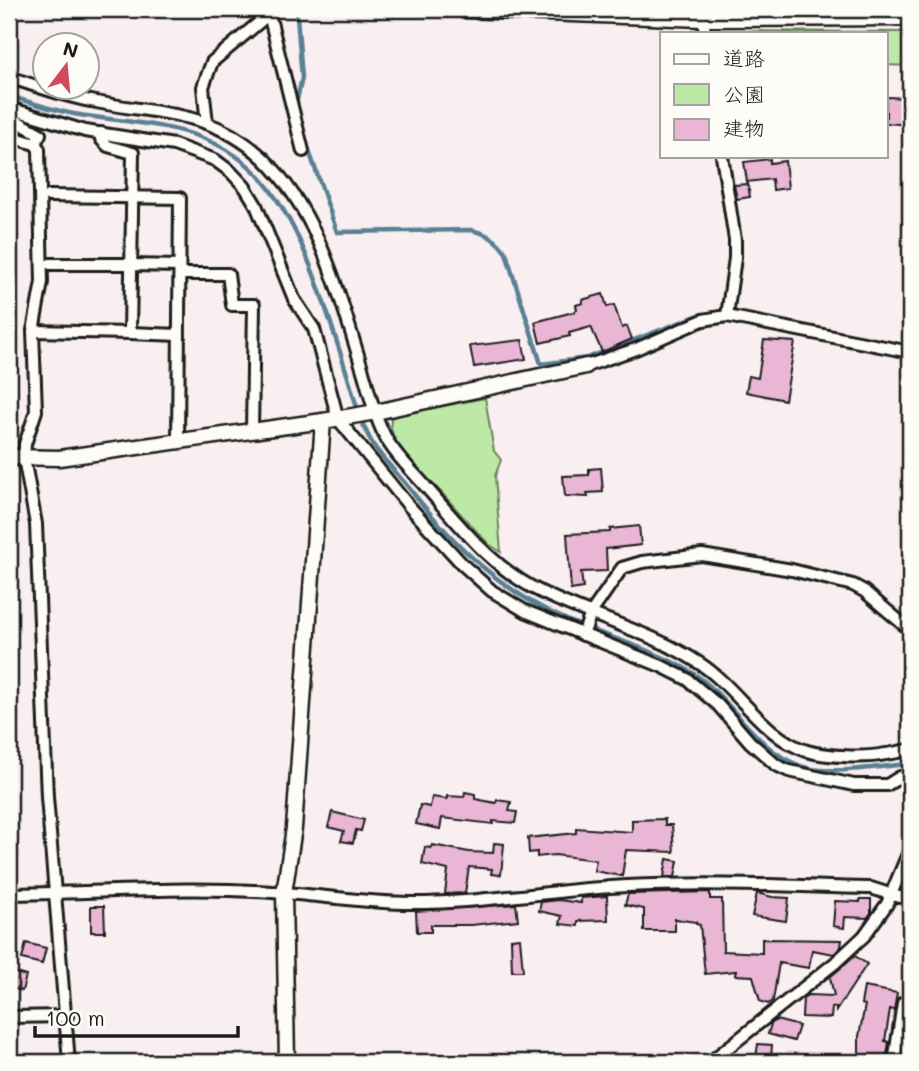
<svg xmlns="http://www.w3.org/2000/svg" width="919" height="1071" font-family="Mali,'Klee One',sans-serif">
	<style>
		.green { fill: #bde9a6; stroke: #6c8261; stroke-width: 2 }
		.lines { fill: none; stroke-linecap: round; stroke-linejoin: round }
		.stream { stroke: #598193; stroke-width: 4.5 }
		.building { fill: #e9b6d5; stroke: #1c1c1c; stroke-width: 2 }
		.minor-casing { stroke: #1c1c1c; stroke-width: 16 }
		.tertiary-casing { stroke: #1c1c1c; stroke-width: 19 }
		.secondary-casing { stroke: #1c1c1c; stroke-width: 21 }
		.minor { stroke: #fdfcf7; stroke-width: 10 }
		.tertiary { stroke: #fdfcf7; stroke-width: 14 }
		.secondary { stroke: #fdfcf7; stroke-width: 16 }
	</style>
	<rect width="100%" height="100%" fill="#f9eef0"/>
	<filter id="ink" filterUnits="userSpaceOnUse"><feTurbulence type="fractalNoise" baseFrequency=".0143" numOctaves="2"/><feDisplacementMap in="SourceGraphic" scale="14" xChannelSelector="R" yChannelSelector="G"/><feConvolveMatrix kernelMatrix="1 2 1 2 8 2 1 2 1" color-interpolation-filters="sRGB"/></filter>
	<g filter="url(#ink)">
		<g class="green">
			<polygon points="722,31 910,32 910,66 886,65 886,33 723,33"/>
			<path d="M485 398 494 451 501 460 495 476 501 552 490 545C473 528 457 510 441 492 425 475 383 442 392 416Z"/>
		</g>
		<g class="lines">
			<g class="stream">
				<path d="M9 96C30 102 52 110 74 114 139 125 206 122 256 173 302 221 326 308 346 371 354 396 360 424 374 446 384 461 398 474 409 488 453 544 500 591 567 620 607 637 653 649 691 672 733 698 753 749 801 766 828 776 880 766 910 764"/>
				<polyline points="296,104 302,78 297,16"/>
				<polyline points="9,129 35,138"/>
				<path d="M305 139 337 232 471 230C488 234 496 239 506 253L541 364 587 358 699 315 724 311"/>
				<polyline points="733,311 735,292"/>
				<polyline points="40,366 41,403"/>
			</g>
		</g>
		<g class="building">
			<polygon points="886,97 910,98 910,125 886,123"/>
			<polygon points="770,159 770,163 785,161 788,188 773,190 772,179 747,182 744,162"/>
			<polygon points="748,184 750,197 737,199 734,185"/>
			<polygon points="603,294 607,307 614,305 622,328 627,326 632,339 602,352 591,327 569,333 570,336 540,343 535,322 573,312 577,310 576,305 583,303 582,300"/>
			<polygon points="522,340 526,359 474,367 470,346"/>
			<polygon points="764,340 795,342 785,400 746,392 749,376 758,378"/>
			<polygon points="601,468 603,492 587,493 588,497 565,496 563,476 589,475 589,469"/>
			<polygon points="639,526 641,545 606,549 607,571 581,572 583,588 571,590 567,534 610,532 610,529"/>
			<polygon points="465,792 475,794 475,799 496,803 497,800 511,802 509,811 517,812 515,823 493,821 493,824 442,818 440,829 416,824 420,805 430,807 432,797 447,799 447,796 464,797"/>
			<polygon points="332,812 364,820 361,831 356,830 353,843 341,841 344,831 328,827"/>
			<polygon points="665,819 665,825 672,825 674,852 626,850 622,876 594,871 596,860 555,855 537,857 537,852 529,853 528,838 576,833 576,828 632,832 632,820"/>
			<polygon points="494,843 504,844 501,875 491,874 492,869 469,867 465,893 445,894 448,870 422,864 425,847 431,848 432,845 469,852 493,853"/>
			<polygon points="667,859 678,861 675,877 664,877"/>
			<polygon points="710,892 710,899 722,899 723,951 762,953 762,939 842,940 841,947 834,954 812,950 809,968 779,963 773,1001 768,1004 760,1001 753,976 735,975 736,971 705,974 700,925 696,924 696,922 675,919 675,931 644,931 644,909 625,905 628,894"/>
			<polygon points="757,893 772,897 789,898 786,921 752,916"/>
			<polygon points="607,896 608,920 578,921 578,926 560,924 562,916 539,911 541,902 559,900 581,903 581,898"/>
			<polygon points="860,899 871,899 871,913 867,918 845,917 844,928 833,926 835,901 860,902"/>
			<polygon points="516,904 518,920 471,925 431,925 431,932 417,932 416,911"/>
			<polygon points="91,906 104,906 105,932 91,932"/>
			<polygon points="520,938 523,971 512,971 511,939"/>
			<polygon points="26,943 46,948 42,964 22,959"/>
			<polygon points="855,956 867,964 836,1011 836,1008 832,1007 831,1018 802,1017 803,998 808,995 834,996 830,977"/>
			<polygon points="9,971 26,976 22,991 9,987"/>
			<polygon points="864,987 897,993 894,1010 890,1009 885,1041 889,1042 886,1062 859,1062 859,1036 865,1005 861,1004"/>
			<polygon points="776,1020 799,1026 794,1041 768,1034 771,1024"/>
			<polygon points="758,1044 772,1045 771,1058 756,1057"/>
		</g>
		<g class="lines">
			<defs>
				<g id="minor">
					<polyline points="702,9 705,33"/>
					<polyline points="269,14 303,151"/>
					<path d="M9 77C36 86 63 96 91 101 156 115 208 108 262 157 320 212 340 298 363 371 370 394 375 419 387 440 397 457 413 472 426 487 461 527 494 570 543 593 594 618 652 632 699 663 737 687 764 738 807 751 827 757 866 758 886 754 894 753 902 751 910 750"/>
					<polyline points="9,108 85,131 174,145 215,160 231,172 245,187 256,205 294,299 314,329 338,419 408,505 463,565 492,591 525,611 661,666 687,679 718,705 750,742 776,765 789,771 854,785 887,785 900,777 910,776"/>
					<polyline points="9,117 40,134 35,144 39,149 42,282 33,331 36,411 25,444 24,458 36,524 47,797 69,1062"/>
					<polyline points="207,123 203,87 212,62 269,14 269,9"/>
					<polyline points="9,136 35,144"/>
					<polyline points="722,156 735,240 735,258 727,316"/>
					<polyline points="49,196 180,198 178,442"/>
					<polyline points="50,264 131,264"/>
					<polyline points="131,265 179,266"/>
					<polyline points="180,274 228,274 232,305 254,305 252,431"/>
					<polyline points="33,331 130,333 133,153 108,146 101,139 101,133"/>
					<polyline points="130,333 179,335"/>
					<polyline points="586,366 636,349 703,320 727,316 910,352"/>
					<polyline points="583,635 591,613 622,568 642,562 702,555 792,570 853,585 864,591 910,630"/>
					<path d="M9 894C100 893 193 885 284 893 326 896 368 903 411 903 484 903 555 890 627 886 708 882 790 886 871 888L899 897H910"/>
					<polyline points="9,1017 67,1016"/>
					<polyline points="710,1062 835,963 864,936 887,904 910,849"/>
					<polyline points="894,1062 903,1003"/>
				</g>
				<g id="tertiary">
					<polyline points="9,457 59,458 323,421 376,412 586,366"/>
					<polyline points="287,1062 284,893 294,828 323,421"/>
				</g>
				<polyline id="secondary" points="464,9 702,18 910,17"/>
			</defs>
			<use href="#minor" class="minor-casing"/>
			<use href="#tertiary" class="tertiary-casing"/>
			<use href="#secondary" class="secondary-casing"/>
			<use href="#minor" class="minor"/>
			<use href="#tertiary" class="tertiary"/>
			<use href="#secondary" class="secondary"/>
		</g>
	</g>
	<rect width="919" height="1071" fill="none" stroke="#fdfcf7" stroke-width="35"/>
	<rect x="18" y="18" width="884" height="1036" fill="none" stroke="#1c1c1c" stroke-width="2.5" filter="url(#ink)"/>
	<rect x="660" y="32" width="228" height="126" fill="#fdfcf7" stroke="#a3a29f" stroke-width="2"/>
	<rect x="674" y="54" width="35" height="10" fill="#fdfcf7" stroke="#a3a29f" stroke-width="2"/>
	<text x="723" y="66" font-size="21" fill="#1c1c1c">道路</text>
	<rect x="674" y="84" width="35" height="21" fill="#bde9a6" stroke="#a3a29f" stroke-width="2"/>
	<text x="723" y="102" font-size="21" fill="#1c1c1c">公園</text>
	<rect x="674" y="119" width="35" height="21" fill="#e9b6d5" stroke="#a3a29f" stroke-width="2"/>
	<text x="723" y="136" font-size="21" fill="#1c1c1c">建物</text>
	<g transform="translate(66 66) rotate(16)"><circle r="33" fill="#fdfcf7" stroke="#a3a29f" stroke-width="2"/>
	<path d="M0-5L12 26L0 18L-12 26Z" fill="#d1495b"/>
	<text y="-10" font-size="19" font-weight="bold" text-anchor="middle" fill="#1c1c1c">N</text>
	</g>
	<path d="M35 1026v10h203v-10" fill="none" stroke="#1c1c1c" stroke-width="3.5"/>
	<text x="46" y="1026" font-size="21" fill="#1c1c1c" stroke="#fdfcf7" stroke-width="5" paint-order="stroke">100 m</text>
</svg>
